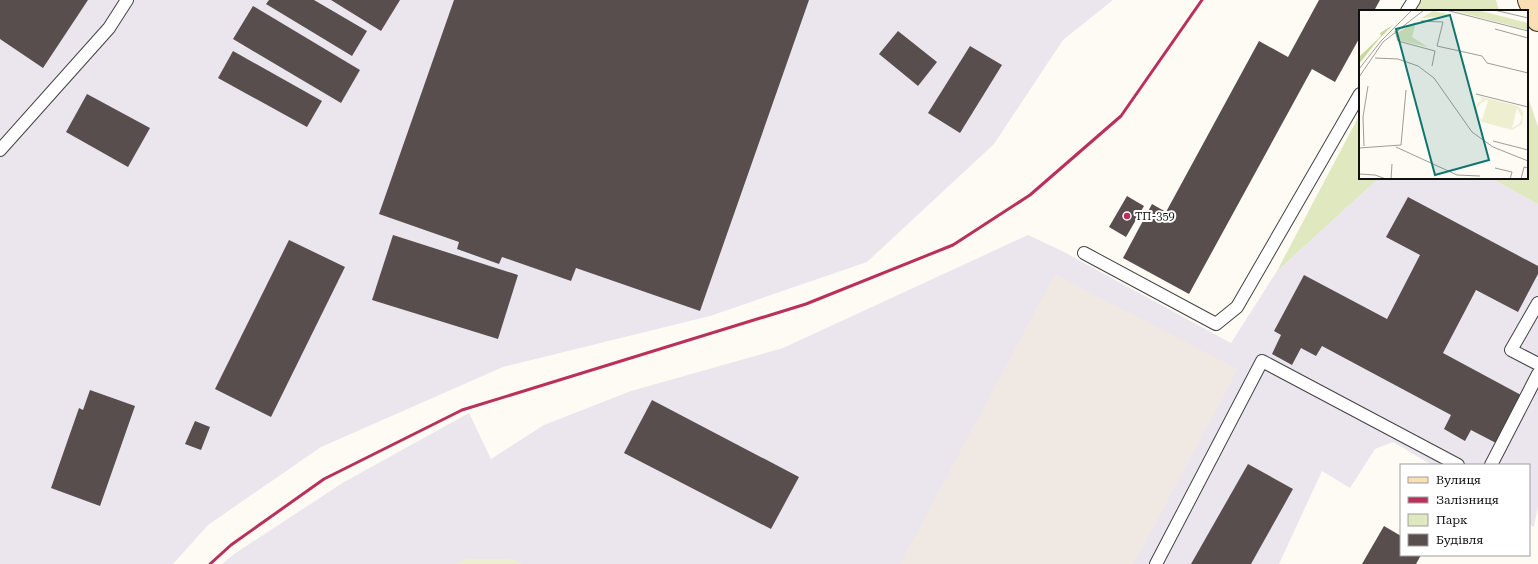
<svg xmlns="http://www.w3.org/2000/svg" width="1538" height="564" font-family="'Roboto Serif',serif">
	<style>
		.industrial { fill: #ebe6ee }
		.green { fill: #dfe8bf }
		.pitch { fill: #edefd0 }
		.plaza { fill: #f0e8e2 }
		.building { fill: #584e4d }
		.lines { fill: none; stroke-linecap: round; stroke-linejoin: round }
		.lane-casing { stroke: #434343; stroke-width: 14 }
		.secondary-casing { stroke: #323232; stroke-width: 24 }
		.lane { stroke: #fff; stroke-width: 12 }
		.secondary { stroke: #fadfb4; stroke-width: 22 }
		.rail { stroke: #b9305c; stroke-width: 3 }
		.poi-dot { fill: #b9305c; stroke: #fff; stroke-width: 1.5 }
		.labels { text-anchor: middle; stroke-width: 4; stroke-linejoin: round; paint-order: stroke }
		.poi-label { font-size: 11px; fill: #101010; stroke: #fff; text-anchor: start }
		.inset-road { fill: none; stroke: #9f9c99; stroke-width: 1 }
		.view { fill: #0f766e; fill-opacity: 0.15; stroke: #0f766e; stroke-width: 2 }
		.inset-edge { fill: none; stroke: #101010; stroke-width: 2 }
	</style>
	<rect width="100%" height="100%" fill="#fefaf4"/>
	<g class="industrial">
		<polygon points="0,0 1113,0 1063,40 994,144 867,262 710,316 503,367 321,447 208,525 173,564 0,564"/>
		<polygon points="1379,178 1491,178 1538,204 1538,506 1534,527 1529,524 1529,465 1432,465 1393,442 1375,449 1350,488 1322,471 1279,564 222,564 234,554 344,482 469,413 491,459 544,425 631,391 783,348 1028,235 1062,251 1231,343 1277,271"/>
	</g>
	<g class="green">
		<polygon points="1421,0 1496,0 1499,11 1415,11"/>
		<polygon points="1527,94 1538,127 1538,204 1491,178 1527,178"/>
		<polygon points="1360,114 1360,178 1379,178 1277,271"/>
	</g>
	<polygon class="pitch" points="468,559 511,559 524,564 454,564"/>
	<polygon class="plaza" points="1055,274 1238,369 1134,564 900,564"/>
	<g class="building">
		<polygon points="0,0 88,0 43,68 0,39"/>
		<polygon points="269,0 314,0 367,31 352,56 266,4"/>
		<polygon points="331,0 400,0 381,31"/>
		<polygon points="454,0 809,0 700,311 576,268 571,281 502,257 499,264 457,249 459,242 379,214"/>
		<polygon points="1319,0 1380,0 1374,11 1360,11 1360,37 1335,82 1312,69 1189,294 1123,258 1152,204 1166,212 1259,41 1288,57"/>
		<polygon points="253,6 360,70 341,103 233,39"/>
		<polygon points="898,31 937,62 918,86 879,54"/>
		<polygon points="970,46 1002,65 960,133 928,113"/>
		<polygon points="233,51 322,101 307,127 218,78"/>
		<polygon points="87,94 150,128 128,167 66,132"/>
		<polygon points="1127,196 1144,206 1126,237 1109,227"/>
		<polygon points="1408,197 1538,266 1538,274 1518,312 1476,290 1443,353 1521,395 1496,443 1471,430 1465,441 1444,429 1451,415 1322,346 1316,356 1301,348 1292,365 1272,354 1281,335 1274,331 1304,275 1387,319 1420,255 1386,237"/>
		<polygon points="393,235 518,275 498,339 372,300"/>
		<polygon points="289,240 345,267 271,417 215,389"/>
		<polygon points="90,390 135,406 100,506 51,488 79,408 83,410"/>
		<polygon points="652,400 799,477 771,529 624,453"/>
		<polygon points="195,421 210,427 201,450 185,444"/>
		<polygon points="1248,464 1293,489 1251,564 1191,564"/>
		<polygon points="1384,526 1401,536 1401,555 1421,555 1416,564 1362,564"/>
	</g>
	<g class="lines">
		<defs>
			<g id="lane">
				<polyline points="1407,11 1414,0"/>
				<polyline points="0,150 109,28 127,0"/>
				<polyline points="1084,253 1216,324 1237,307 1360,94"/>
				<polyline points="1538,303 1511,350 1538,364"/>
				<polyline points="1491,465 1538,374"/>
				<polyline points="1156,564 1262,361 1458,465"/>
			</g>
			<polyline id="secondary" points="1529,0 1538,20"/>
		</defs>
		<use href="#lane" class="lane-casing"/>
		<use href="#secondary" class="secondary-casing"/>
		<use href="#lane" class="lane"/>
		<use href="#secondary" class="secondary"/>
		<polyline class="rail" points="210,564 231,545 324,479 462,410 806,304 953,245 1030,195 1121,116 1202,0"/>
	</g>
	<circle class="poi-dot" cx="1127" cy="216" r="4"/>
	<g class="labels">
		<g class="poi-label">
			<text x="1135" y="220">ТП-359</text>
		</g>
	</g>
	<g transform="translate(1359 10)">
		<rect width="169" height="169" fill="#fefaf4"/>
		<path d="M92 0H118L169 13V20ZM74 1 88 4 87 6 64 8 57 11 53 27 69 37 39 30 37 24 56 12Z" fill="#dfe8bf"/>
		<path d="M34 15 19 30 0 54V47L22 26 21 23Z" fill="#c8d89f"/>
		<path d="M119 86 159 96 164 102 163 114 153 120 123 112 116 102 118 94 124 89ZM128 90 129 91 123 110 119 105 118 98 122 93ZM158 98 163 108 160 114 153 118Z" fill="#edefd0" fill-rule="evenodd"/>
		<path class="inset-road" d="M87 0 169 21M135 0 169 8M62 11 84 12 78 36 123 46 128 53 169 63M136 19 169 28M36 21 39 31 76 41 73 56M16 48 39 49 59 56 75 68 113 122 134 137 169 151M0 59 22 31 53 0M0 67 24 32 65 0M117 84 169 97M134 131 169 140M5 136 4 107 9 76M37 137 98 165 121 166M0 138 42 135 47 80M136 158 153 162 151 169M0 164 16 165 27 169M32 169 33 154M162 169 165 157 169 158"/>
		<path class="view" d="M91 5 130 150 76 165 37 19Z"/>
		<rect width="169" height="169" class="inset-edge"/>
	</g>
	<rect x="1400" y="464" width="130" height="92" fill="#ffffff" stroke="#9f9f9f"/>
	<rect x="1408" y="477" width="20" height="6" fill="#fadfb4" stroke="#9f9f9f"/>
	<text x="1436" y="484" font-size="12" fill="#101010">Вулиця</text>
	<rect x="1408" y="497" width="20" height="6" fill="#b9305c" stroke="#9f9f9f"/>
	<text x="1436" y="504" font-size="12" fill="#101010">Залізниця</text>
	<rect x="1408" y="514" width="20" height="12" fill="#dfe8bf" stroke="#9f9f9f"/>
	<text x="1436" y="524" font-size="12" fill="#101010">Парк</text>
	<rect x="1408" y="534" width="20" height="12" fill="#584e4d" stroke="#9f9f9f"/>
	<text x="1436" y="544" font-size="12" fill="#101010">Будівля</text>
</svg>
